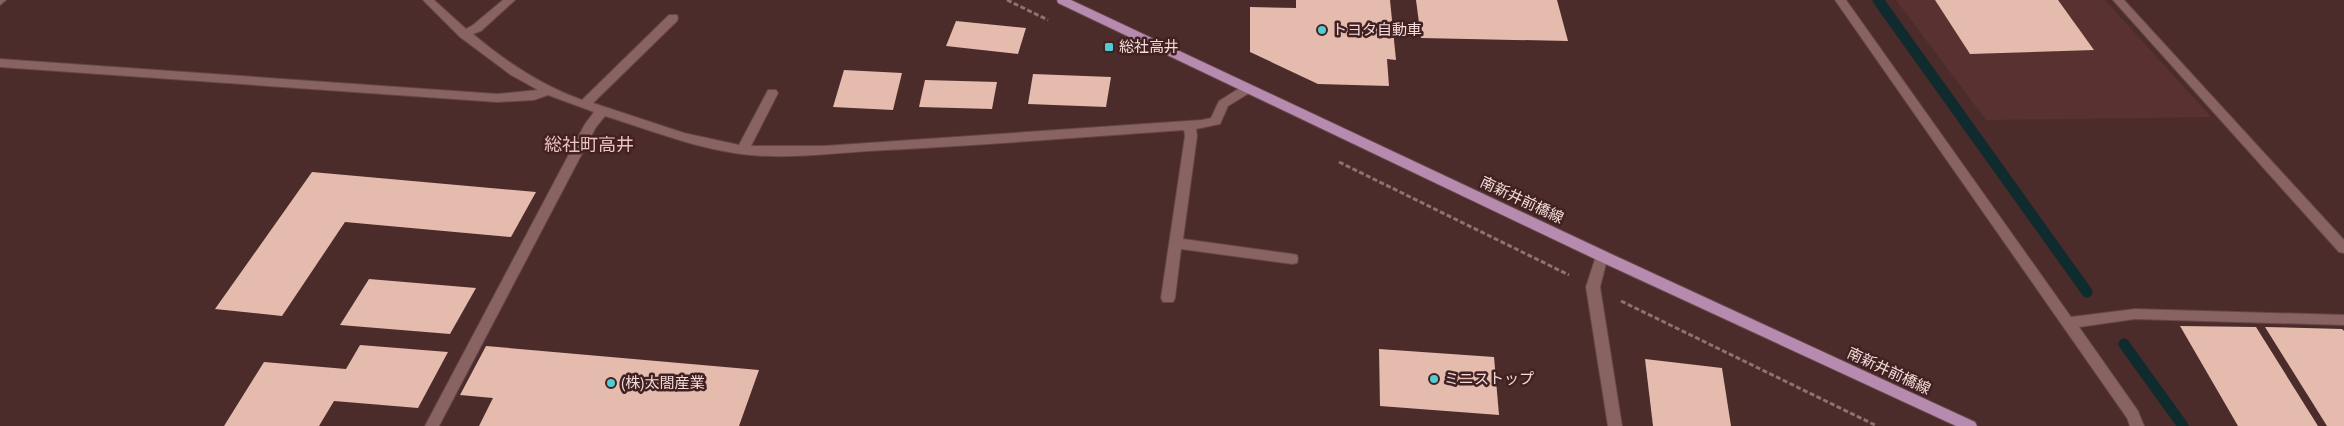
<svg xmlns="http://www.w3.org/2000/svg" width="2344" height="426" font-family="'PT Sans','Noto Sans JP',sans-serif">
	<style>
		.built { fill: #5a3131 }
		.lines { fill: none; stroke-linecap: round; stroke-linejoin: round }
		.stream { stroke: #0f2b2d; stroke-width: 11 }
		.building { fill: #e4bbad }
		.minor-casing { stroke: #634747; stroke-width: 2 }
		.major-casing { stroke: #634747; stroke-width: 2 }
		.path { stroke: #8e7170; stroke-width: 3; stroke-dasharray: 5 2.5; stroke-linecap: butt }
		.minor { fill: #896262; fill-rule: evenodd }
		.major { fill: #b78baf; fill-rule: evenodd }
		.poi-dot { fill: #51ccd2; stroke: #412121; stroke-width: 2 }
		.labels { text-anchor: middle; stroke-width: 5; stroke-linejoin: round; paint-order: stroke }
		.poi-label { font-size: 15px; fill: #f3dcdb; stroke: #412121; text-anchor: start }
		.street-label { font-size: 15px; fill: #f3dcdb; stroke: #412121 }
		.quarter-label { font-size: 18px; fill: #edc1c0; stroke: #412121 }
	</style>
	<rect width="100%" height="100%" fill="#4c2b2b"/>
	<polygon class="built" points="1896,0 2105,0 2211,117 1986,120"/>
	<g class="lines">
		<g class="stream">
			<polyline points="1878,0 2087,292"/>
			<polyline points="2124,344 2183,426"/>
		</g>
	</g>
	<g class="building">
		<polygon points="1296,0 1390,0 1396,60 1387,59 1389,86 1318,84 1250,52 1250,7 1296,8"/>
		<polygon points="1416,0 1557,0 1568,41 1421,38"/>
		<polygon points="1935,0 2058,0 2094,50 1970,54"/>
		<polygon points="956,21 1026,28 1018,54 946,46"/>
		<polygon points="844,70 902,73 893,110 833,107"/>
		<polygon points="1033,74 1111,77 1106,107 1028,104"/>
		<polygon points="925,80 997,82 992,109 919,107"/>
		<polygon points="312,172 536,192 511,237 345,222 282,316 215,309"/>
		<polygon points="369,279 476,288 450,334 340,325"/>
		<polygon points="2180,326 2256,327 2318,426 2238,426"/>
		<polygon points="2265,327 2342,329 2344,331 2344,426 2327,426"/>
		<polygon points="360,345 448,352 418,408 334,401 319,426 224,426 264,362 346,369"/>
		<polygon points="486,346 759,370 739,426 479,426 493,398 460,395"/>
		<polygon points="1379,349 1494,357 1499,415 1380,406"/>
		<polygon points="1645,359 1722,368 1731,426 1653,426"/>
	</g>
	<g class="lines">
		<defs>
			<g id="minor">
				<polygon points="0,0 6,0 0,5"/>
				<path d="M423 0H434L466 29 473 25 503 0H515L481 31 473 34C506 62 542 86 582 100L669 15H677L678 18 677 21 593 103 684 133 739 145 768 90H776L778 93 751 146H824L1202 120 1211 118 1219 101 1243 86H1251L1253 89 1251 92 1228 106 1220 124 1196 129 1197 136 1183 239 1292 254 1297 255 1298 259 1297 263 1292 264 1181 249 1175 298 1173 302H1163L1161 298 1185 136 1184 130C1085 137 986 145 886 150 841 152 796 159 750 155 700 150 653 131 605 116L596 127 439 426H425L585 124 594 112 548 95 534 100 497 102 0 67V59L497 94 538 90 511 75 460 37Z"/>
				<polygon points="1835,0 1846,0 2071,317 2135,309 2344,315 2344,325 2135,319 2079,327 2138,411 2144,426 2130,426 2127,418"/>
				<polygon points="2113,0 2124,0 2344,240 2344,253 2339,252"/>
				<polygon points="1602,251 1607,252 1608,256 1600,287 1622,426 1608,426 1586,287 1596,256 1597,252"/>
			</g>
			<polygon id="major" points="1057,0 1071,0 1607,252 1975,422 1977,426 1956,426 1597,260 1058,3"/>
		</defs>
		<use href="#minor" class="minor-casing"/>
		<use href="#major" class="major-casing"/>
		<g class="path">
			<polyline points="1007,0 1048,20"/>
			<polyline points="1339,162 1569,275"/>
			<polyline points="1621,301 1877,426"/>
		</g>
		<use href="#minor" class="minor"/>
		<use href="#major" class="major"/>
	</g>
	<g class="poi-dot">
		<circle cx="1322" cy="30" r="5"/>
		<rect x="1104" y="42" width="10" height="10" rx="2.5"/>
		<circle cx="1434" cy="379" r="5"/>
		<circle cx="611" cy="383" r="5"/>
	</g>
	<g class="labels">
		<g class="poi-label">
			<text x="1332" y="35">トヨタ自動車</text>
			<text x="1119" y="52">総社高井</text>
			<text x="1444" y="384">ミニストップ</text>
			<text x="621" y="388">(株)太閤産業</text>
		</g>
		<g class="street-label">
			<text transform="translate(1522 200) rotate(25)" y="5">南新井前橋線</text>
			<text transform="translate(1889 371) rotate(25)" y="5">南新井前橋線</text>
		</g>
		<g class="quarter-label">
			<text x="589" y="151">総社町高井</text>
		</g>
	</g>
</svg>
